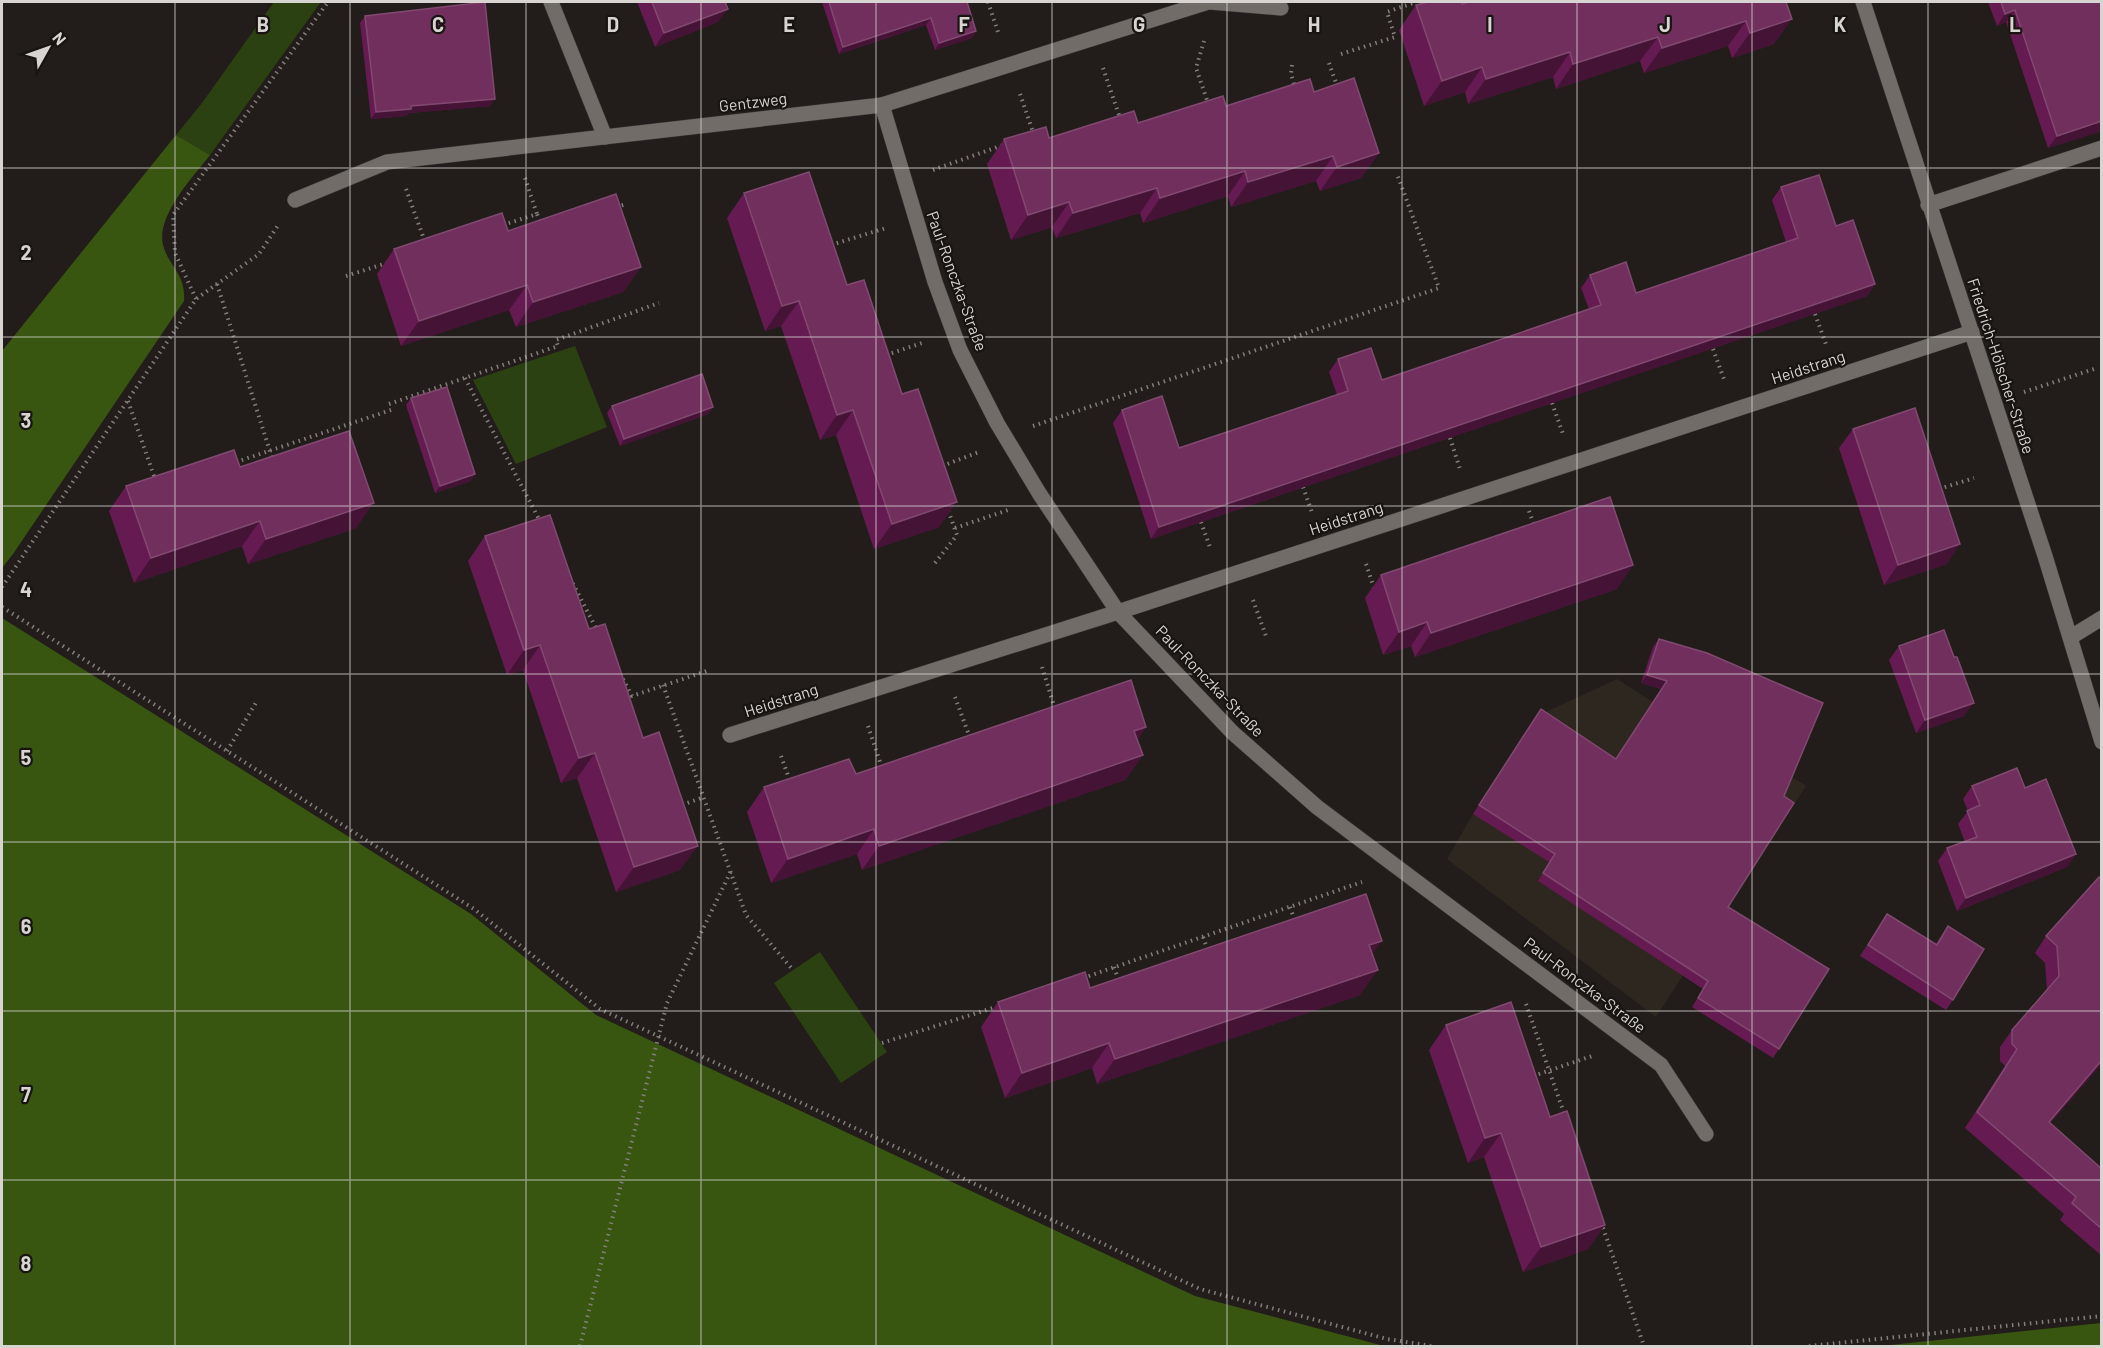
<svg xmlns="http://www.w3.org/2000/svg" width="2103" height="1348" font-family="Barlow,sans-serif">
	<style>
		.built { fill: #2e271f }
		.green { fill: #2c4112 }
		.forest { fill: #395610 }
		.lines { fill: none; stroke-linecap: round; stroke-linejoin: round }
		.minor-casing { stroke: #3c3936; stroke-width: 16 }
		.path { stroke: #827e7b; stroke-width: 4; stroke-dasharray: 1.5 4.5; stroke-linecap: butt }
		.minor { stroke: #716c67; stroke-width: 15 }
		.wall { fill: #651b51 }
		.shaded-wall { fill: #451335 }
		.building { fill: #712f5e; stroke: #814970; stroke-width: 1.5 }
		.grid { fill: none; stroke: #d7d4d1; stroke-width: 1.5; stroke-opacity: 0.55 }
		.labels { text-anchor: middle; stroke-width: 4.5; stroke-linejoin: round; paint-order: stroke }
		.street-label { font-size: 16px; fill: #d7d4d1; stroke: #181411 }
		.grid-label { font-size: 20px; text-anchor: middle; font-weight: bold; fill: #d7d4d1; stroke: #181411; stroke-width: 4.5; stroke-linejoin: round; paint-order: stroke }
	</style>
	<rect width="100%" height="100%" fill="#221d1a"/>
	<polygon class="built" points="1617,679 1687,724 1777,767 1806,786 1656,1017 1447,859 1473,814 1535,717"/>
	<g class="green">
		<polygon points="274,2 321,2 210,155 176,135 202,103"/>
		<polygon points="575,346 607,427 516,464 473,380"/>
		<polygon points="820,952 887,1052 841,1083 774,983"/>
	</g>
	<g class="forest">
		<path d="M176 135 210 155C193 177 156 216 163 245 169 267 186 274 184 301L13 554 2 568V351Z"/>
		<polygon points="2,618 471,914 596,1015 1195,1296 1384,1346 2,1346"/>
		<polygon points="2101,1323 2101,1346 1881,1346"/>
	</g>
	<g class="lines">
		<defs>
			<g id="minor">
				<polyline points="551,2 605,137"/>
				<polyline points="1210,2 1281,8"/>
				<polyline points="1863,2 2045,556 2102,742"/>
				<polyline points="882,105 935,282 960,350 997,423 1039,493 1118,612 1233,733 1317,807 1661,1065 1706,1134"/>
				<polyline points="295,200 387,162 882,105 1208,2"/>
				<polyline points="1928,205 2102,148"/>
				<polyline points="2071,637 2102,618"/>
				<polyline points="730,735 1118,612 1972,332"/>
			</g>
		</defs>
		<use href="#minor" class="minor-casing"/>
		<g class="path">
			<polyline points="988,2 999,35"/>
			<polyline points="1204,41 1196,68 1208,103"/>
			<polyline points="1341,54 1395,37 1387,12 1416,2"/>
			<polyline points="1329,63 1337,86 1334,87"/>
			<polyline points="1292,65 1291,74 1295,88"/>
			<polyline points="1103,68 1120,118"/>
			<polyline points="1020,94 1034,135"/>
			<polyline points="933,170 1003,145"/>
			<polyline points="525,178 537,214"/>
			<polyline points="406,189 425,242"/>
			<polyline points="616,207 627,204"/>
			<polyline points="503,225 537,214 541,224"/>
			<polyline points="831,245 886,228"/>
			<polyline points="346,276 387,263"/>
			<polyline points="217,284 273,461"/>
			<polyline points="196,299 175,253 173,215 328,2"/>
			<polyline points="1815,314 1827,347"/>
			<polyline points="1713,349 1725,382"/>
			<polyline points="886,355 925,342"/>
			<polyline points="465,378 540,521"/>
			<polyline points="2024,392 2097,368"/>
			<polyline points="128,401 155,479"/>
			<polyline points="1552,403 1563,434"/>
			<polyline points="389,404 558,346 556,340 659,303"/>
			<polyline points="1033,426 1439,288 1397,174"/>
			<polyline points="1450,438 1460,469"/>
			<polyline points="236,462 391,410"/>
			<polyline points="942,466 979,452"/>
			<polyline points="1303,487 1313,515"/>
			<polyline points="1939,489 1974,478"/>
			<polyline points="1529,511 1535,527"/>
			<polyline points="1201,522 1211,550"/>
			<polyline points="955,528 1011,509"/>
			<polyline points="935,563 957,535 948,510"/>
			<polyline points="1366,564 1375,591"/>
			<polyline points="570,578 597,630"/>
			<polyline points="2,587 196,299 259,254 279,224"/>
			<polyline points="1253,600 1266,636"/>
			<polyline points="2,607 474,909 600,1009 1200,1289 1387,1339 1432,1346"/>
			<polyline points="1042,667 1055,709"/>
			<polyline points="623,679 632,696 710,670"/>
			<polyline points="663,685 746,915 793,970"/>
			<polyline points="955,697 970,738"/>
			<polyline points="868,726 882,768"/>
			<polyline points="227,751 257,701"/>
			<polyline points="781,756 790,781"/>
			<polyline points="682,805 704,797"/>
			<polyline points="1290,907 1295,921"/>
			<polyline points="1203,937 1209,953"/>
			<polyline points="1114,967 1119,981"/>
			<polyline points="1083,978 1362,882"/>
			<polyline points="1526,1004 1565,1116"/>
			<polyline points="882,1043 999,1006"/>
			<polyline points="1533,1076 1595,1055"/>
			<polyline points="1601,1222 1644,1346"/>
			<polyline points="580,1346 667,1003 731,871"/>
			<polyline points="1809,1346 2102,1316"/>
		</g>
		<use href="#minor" class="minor"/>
	</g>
	<g class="wall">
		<polygon points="637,2 725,2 718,22 655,47"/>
		<polygon points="822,2 967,2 976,31 972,38 935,50 926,25 839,54"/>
		<polygon points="1786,2 1774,44 1732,58 1728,46 1644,73 1640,61 1556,89 1553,77 1468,104 1465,92 1424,106 1399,30 1416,5 1462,4"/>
		<polygon points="1988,2 2102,2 2102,131 2048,148 2006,22 1997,26"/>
		<polygon points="365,16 490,106 409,113 406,116 371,119 360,23"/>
		<polygon points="1314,92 1379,153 1361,178 1320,191 1316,181 1231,207 1228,196 1143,223 1140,213 1056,238 1052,227 1011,240 987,164 1004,139 1049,138 1226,106"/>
		<polygon points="1781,187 1836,226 1875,284 1867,296 1151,539 1113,423 1122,410 1179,448 1239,428 1337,395 1329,372 1338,359 1382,380 1589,309 1581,288 1590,275 1636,293 1786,242 1772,200"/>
		<polygon points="744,193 847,285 939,527 874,549 836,435 820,440 781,326 765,331 727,218"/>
		<polygon points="508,231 641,267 623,292 516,327 509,310 401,346 377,274 394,249"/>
		<polygon points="411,398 471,481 435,493 406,405"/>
		<polygon points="612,406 713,407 708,414 620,446 607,413"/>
		<polygon points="1853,429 1947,564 1884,585 1839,448"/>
		<polygon points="240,467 356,528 248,564 242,546 134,583 109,511 126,486"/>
		<polygon points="485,536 589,629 680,870 616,892 577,778 561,783 523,670 507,675 468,561"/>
		<polygon points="1381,575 1617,589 1415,657 1411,646 1383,655 1365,598"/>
		<polygon points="1659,639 1728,907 1779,1049 1773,1058 1692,1007 1703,989 1538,881 1549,862 1473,814 1535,717 1616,758 1661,689 1641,683 1653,647"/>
		<polygon points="1899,646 1964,716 1916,733 1889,660"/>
		<polygon points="1146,727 1137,740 1143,755 1125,780 862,870 857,854 771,883 747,812 764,787 856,774"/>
		<polygon points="1972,786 2025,788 2076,854 2067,867 1957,911 1938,861 1947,848 1965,842 1958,824 1968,811 1963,799"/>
		<polygon points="2099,877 2050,1124 2102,1169 2102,1256 2060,1220 2064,1214 1965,1128 2005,1066 2000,1061 2000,1047 2012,1030 2047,990 2045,963 2035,953 2046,936"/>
		<polygon points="1887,914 1936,944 1948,926 1953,1000 1946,1010 1860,956"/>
		<polygon points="1372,954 1360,995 1097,1084 1092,1068 1005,1098 981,1027 998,1002 1090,988"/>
		<polygon points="1446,1025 1550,1117 1605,1225 1588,1249 1523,1272 1484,1157 1468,1163 1429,1050"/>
	</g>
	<g class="shaded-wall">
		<polygon points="728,9 718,22 655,47 664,33"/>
		<polygon points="2015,10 2006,22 1997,26 2005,14"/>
		<polygon points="931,18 926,25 839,54 843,47"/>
		<polygon points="1792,19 1774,44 1732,58 1750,33"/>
		<polygon points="1746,21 1728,46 1644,73 1662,48"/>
		<polygon points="976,31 972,38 935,50 939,43"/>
		<polygon points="1658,37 1640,61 1556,89 1573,64"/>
		<polygon points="1570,52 1553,77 1468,104 1486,79"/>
		<polygon points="1482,67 1465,92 1424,106 1442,81"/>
		<polygon points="495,99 490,106 409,113 406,116 371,119 376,112 411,106"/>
		<polygon points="2102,121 2102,131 2048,148 2057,136"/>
		<polygon points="1379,153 1361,178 1320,191 1337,167"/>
		<polygon points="1333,156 1316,181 1231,207 1248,182"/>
		<polygon points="1245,171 1228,196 1143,223 1160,198"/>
		<polygon points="1157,188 1140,213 1056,238 1073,213"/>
		<polygon points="1069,202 1052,227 1011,240 1028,215"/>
		<polygon points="641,267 623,292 516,327 533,302"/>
		<polygon points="1875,284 1867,296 1151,539 1159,527"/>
		<polygon points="527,285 509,310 401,346 419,321"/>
		<polygon points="799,301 781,326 765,331 782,306"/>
		<polygon points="713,407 708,414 620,446 624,439"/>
		<polygon points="853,410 836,435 820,440 837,415"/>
		<polygon points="475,474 471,481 435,493 440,486"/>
		<polygon points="957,502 939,527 874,549 892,524"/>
		<polygon points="374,503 356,528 248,564 266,539"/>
		<polygon points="260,521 242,546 134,583 151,558"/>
		<polygon points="1960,544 1947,564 1884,585 1898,565"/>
		<polygon points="1633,565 1617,589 1415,657 1431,633"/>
		<polygon points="1427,622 1411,646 1383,655 1399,632"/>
		<polygon points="540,645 523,670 507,675 524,650"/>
		<polygon points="1647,675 1667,681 1661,689 1641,683"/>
		<polygon points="1974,703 1964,716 1916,733 1925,720"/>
		<polygon points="1146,727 1129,752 1134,731"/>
		<polygon points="595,753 577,778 561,783 579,758"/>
		<polygon points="1143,755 1125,780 862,870 879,846"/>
		<polygon points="874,829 857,854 771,883 788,859"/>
		<polygon points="698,846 680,870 616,892 634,867"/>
		<polygon points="2076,854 2067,867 1957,911 1966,898"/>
		<polygon points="1382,941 1364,966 1369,945"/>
		<polygon points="1378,970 1360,995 1097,1084 1115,1059"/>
		<polygon points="1109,1043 1092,1068 1005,1098 1022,1073"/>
		<polygon points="2102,1060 2102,1064 2037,1139 2049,1122"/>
		<polygon points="1501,1133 1484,1157 1468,1163 1485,1138"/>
		<polygon points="1605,1225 1588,1249 1523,1272 1541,1247"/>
	</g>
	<g class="building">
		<polygon points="485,2 495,99 411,106 411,109 376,112 365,16"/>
		<polygon points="652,2 725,2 728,9 664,33"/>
		<polygon points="829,2 967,2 976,31 939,43 931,18 843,47"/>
		<polygon points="1428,2 1462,2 1462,4 1469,2 1786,2 1792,19 1750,33 1746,21 1662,48 1658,37 1573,64 1570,52 1486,79 1482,67 1442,81 1416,5"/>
		<polygon points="2001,2 2102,2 2102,121 2057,136 2015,10 2005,14"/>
		<polygon points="1354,78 1379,153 1337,167 1333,156 1248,182 1245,171 1160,198 1157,188 1073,213 1069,202 1028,215 1004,139 1046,127 1049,138 1134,111 1138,123 1223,96 1226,106 1310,79 1314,92"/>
		<polygon points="809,172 847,285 864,280 902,394 918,389 957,502 892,524 853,410 837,415 799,301 782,306 744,193"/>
		<polygon points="1819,175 1836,226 1853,220 1875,284 1159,527 1122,410 1162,396 1179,448 1239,428 1348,391 1338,359 1371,348 1382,380 1601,305 1590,275 1626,262 1636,293 1798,238 1781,187"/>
		<polygon points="616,194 641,267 533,302 527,285 419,321 394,249 502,213 508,231"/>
		<polygon points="702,374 713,407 624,439 612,406"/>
		<polygon points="447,387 475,474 440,486 411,398"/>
		<polygon points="1915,408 1960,544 1898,565 1853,429"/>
		<polygon points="349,431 374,503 266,539 260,521 151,558 126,486 234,450 240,467"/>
		<polygon points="1610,497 1633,565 1431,633 1427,622 1399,632 1381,575"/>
		<polygon points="550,515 589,629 605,624 643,738 659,732 698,846 634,867 595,753 579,758 540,645 524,650 485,536"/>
		<polygon points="1944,630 1954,657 1957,657 1974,703 1925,720 1899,646"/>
		<polygon points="1659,639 1707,653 1823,703 1784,796 1794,803 1728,907 1829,969 1779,1049 1698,998 1708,981 1543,873 1555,854 1479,805 1541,709 1616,759 1667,681 1647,675"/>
		<polygon points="1131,680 1146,727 1134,731 1143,755 879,846 874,829 788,859 764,787 849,759 856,774"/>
		<polygon points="2017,768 2025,788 2046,779 2076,854 1966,898 1947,848 1977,837 1967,811 1980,805 1972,786"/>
		<polygon points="2099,877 2102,880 2102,1060 2049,1122 2102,1169 2102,1229 2072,1203 2076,1197 1977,1112 2017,1049 2012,1044 2012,1030 2059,976 2057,946 2046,936"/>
		<polygon points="1366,894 1382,941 1369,945 1378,970 1115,1059 1109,1043 1022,1073 998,1002 1085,972 1090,988"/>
		<polygon points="1887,914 1937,945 1948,926 1984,949 1953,1000 1868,945"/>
		<polygon points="1511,1002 1550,1117 1567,1111 1605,1225 1541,1247 1501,1133 1485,1138 1446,1025"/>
	</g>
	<path class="grid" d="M175 2V1346M350 2V1346M526 2V1346M701 2V1346M876 2V1346M1052 2V1346M1227 2V1346M1402 2V1346M1577 2V1346M1752 2V1346M1928 2V1346M2 168H2102M2 337H2102M2 506H2102M2 674H2102M2 842H2102M2 1011H2102M2 1180H2102"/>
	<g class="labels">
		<g class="street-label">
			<text transform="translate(753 102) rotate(-7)" y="6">Gentzweg</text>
			<text transform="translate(957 281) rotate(70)" y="6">Paul-Ronczka-Straße</text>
			<text transform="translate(2001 366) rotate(72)" y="6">Friedrich-Hölscher-Straße</text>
			<text transform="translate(1808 367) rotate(-18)" y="6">Heidstrang</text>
			<text transform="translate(1346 518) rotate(-18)" y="6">Heidstrang</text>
			<text transform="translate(1210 681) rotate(46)" y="6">Paul-Ronczka-Straße</text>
			<text transform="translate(781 700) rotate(-18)" y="6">Heidstrang</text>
			<text transform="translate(1585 985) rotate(37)" y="6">Paul-Ronczka-Straße</text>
		</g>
	</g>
	<g class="grid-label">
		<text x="263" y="32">B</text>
		<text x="438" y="32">C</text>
		<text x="613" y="32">D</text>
		<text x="789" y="32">E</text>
		<text x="964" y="32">F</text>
		<text x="1139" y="32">G</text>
		<text x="1314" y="32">H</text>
		<text x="1490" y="32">I</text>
		<text x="1665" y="32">J</text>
		<text x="1840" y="32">K</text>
		<text x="2015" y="32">L</text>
		<text x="26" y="260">2</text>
		<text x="26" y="428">3</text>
		<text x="26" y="597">4</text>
		<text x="26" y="765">5</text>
		<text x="26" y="934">6</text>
		<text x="26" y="1102">7</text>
		<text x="26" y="1271">8</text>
	</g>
	<rect width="2103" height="1348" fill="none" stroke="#d7d4d1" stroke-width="6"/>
	<g transform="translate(48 48) rotate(50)" stroke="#181411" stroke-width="4.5" paint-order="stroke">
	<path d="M0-4.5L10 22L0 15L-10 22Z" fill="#d7d4d1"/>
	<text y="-9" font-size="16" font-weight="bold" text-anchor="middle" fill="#d7d4d1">N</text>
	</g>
</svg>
